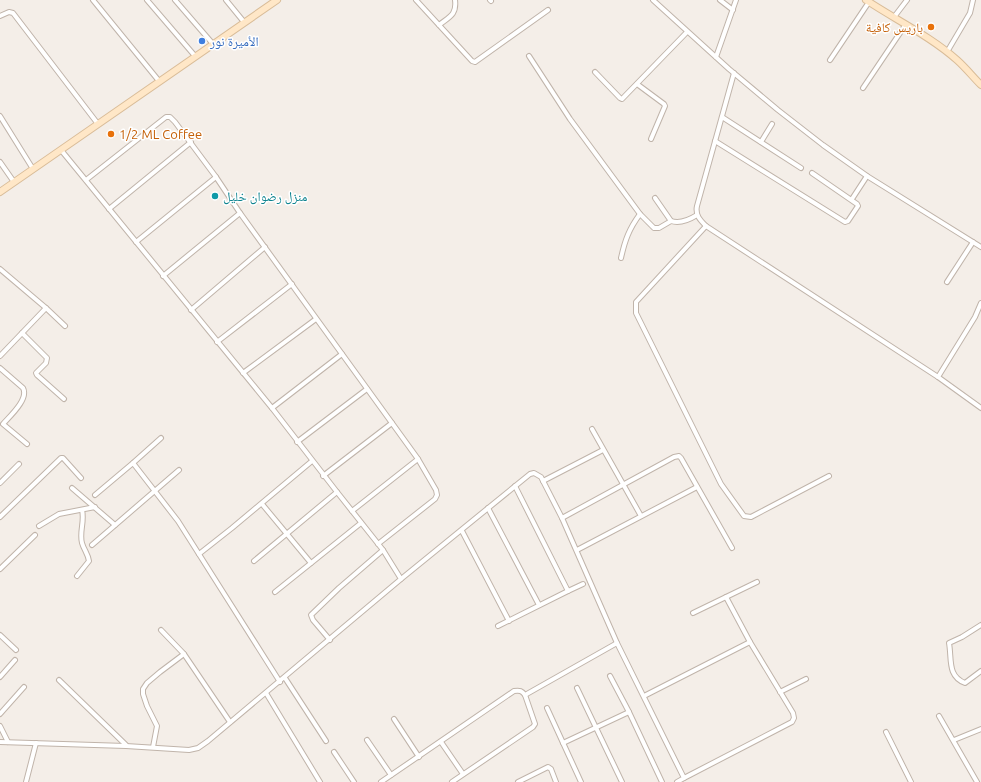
<svg xmlns="http://www.w3.org/2000/svg" width="981" height="782" font-family="Ubuntu,'Noto Naskh Arabic',sans-serif">
	<style>
		.lines { fill: none; stroke-linecap: round; stroke-linejoin: round }
		.street-casing { stroke: #c0b4aa; stroke-width: 6 }
		.secondary-casing { stroke: #d9bc98; stroke-width: 8 }
		.street { stroke: #fff; stroke-width: 4 }
		.secondary { stroke: #ffe7c7; stroke-width: 6 }
		.food-dot { fill: #e8710a; stroke: #fff; stroke-width: 1.5 }
		.shop-dot { fill: #3f7fe0; stroke: #fff; stroke-width: 1.5 }
		.culture-dot { fill: #0f9aa8; stroke: #fff; stroke-width: 1.5 }
		.labels { text-anchor: middle; stroke-width: 3; stroke-linejoin: round; paint-order: stroke }
		.food-label { font-size: 13px; fill: #c56008; stroke: #fff; text-anchor: end }
		.shop-label { font-size: 13px; fill: #366cbe; stroke: #fff; text-anchor: start }
		.culture-label { font-size: 13px; fill: #0d838f; stroke: #fff; text-anchor: start }
	</style>
	<rect width="100%" height="100%" fill="#f4eee8"/>
	<g class="lines">
		<defs>
			<g id="street">
				<polyline points="93,0 159,81"/>
				<polyline points="147,0 195,56"/>
				<polyline points="175,0 213,44"/>
				<polyline points="226,0 244,22"/>
				<polyline points="416,0 472,61 475,62 548,10"/>
				<polyline points="490,0 491,1"/>
				<polyline points="653,0 729,69 778,110 823,145 867,176 981,247"/>
				<polyline points="720,0 733,10"/>
				<polyline points="0,16 9,12 13,13 98,124"/>
				<polyline points="894,17 907,0"/>
				<path d="M439 25C449 17 457 15 455 0"/>
				<polyline points="947,52 970,13 973,0"/>
				<polyline points="529,56 570,119 640,214 654,228 659,228 671,221"/>
				<polyline points="716,57 736,0"/>
				<polyline points="830,60 869,2"/>
				<polyline points="595,72 620,98 622,99 687,32"/>
				<path d="M734 73 697 206C695 215 700 220 706 226L938 377 981 408"/>
				<polyline points="637,84 664,104 665,106 651,139"/>
				<polyline points="863,88 906,24"/>
				<polyline points="0,116 33,169"/>
				<polyline points="722,117 801,168"/>
				<polyline points="715,141 845,222 848,221 858,206 857,204 812,173"/>
				<polyline points="761,142 772,124"/>
				<polyline points="0,162 14,182"/>
				<polyline points="86,180 166,117 170,117 175,122 216,177 240,213 418,459 436,490 437,495 435,499 378,544"/>
				<path d="M655 198 671 221C680 224 689 220 697 215"/>
				<polyline points="852,199 867,176"/>
				<polyline points="109,209 191,142"/>
				<polyline points="706,226 636,302 636,313 721,484 744,516 751,517 829,476"/>
				<polyline points="136,242 216,177"/>
				<path d="M621 258C625 240 629 229 640 214"/>
				<polyline points="0,269 46,308 65,326"/>
				<polyline points="163,276 240,213"/>
				<polyline points="947,282 973,242"/>
				<polyline points="191,310 265,247"/>
				<polyline points="22,333 47,358 46,363 36,373 37,375 64,399"/>
				<polyline points="217,342 292,284"/>
				<polyline points="0,356 46,308"/>
				<path d="M0 368 23 388C29 399 10 416 3 424L27 444"/>
				<polyline points="243,373 316,319"/>
				<polyline points="938,377 975,317 981,303"/>
				<polyline points="272,408 342,354"/>
				<polyline points="592,429 641,516"/>
				<polyline points="297,442 367,389"/>
				<polyline points="133,463 161,438"/>
				<polyline points="323,476 392,423"/>
				<polyline points="543,481 603,450"/>
				<polyline points="0,483 19,464"/>
				<polyline points="515,486 568,591"/>
				<polyline points="72,488 115,525"/>
				<polyline points="95,495 133,463 178,521 280,682"/>
				<polyline points="262,504 311,563"/>
				<polyline points="488,508 539,605"/>
				<polyline points="352,511 418,459"/>
				<polyline points="0,517 61,458 63,458 81,478"/>
				<polyline points="562,518 674,457 679,456 681,458 732,548"/>
				<polyline points="39,526 59,514 95,507"/>
				<polyline points="462,531 509,621"/>
				<polyline points="92,545 179,470"/>
				<polyline points="577,550 697,487"/>
				<polyline points="199,554 232,528 312,461"/>
				<polyline points="254,561 337,492"/>
				<polyline points="0,569 35,535"/>
				<path d="M77 576 89 561C88 554 84 550 82 543 79 532 85 521 82 510"/>
				<polyline points="401,579 530,474 534,473 541,477 562,518 617,643 684,778 677,782"/>
				<polyline points="275,592 361,523"/>
				<polyline points="726,597 750,642"/>
				<polyline points="693,613 757,582"/>
				<path d="M981 625 962 637 949 643C952 659 947 676 965 683L981 671"/>
				<polyline points="498,626 568,591 583,584"/>
				<polyline points="161,630 184,654 230,722"/>
				<polyline points="0,635 16,650"/>
				<polyline points="330,640 313,620 311,615 339,588 383,550"/>
				<polyline points="610,676 629,712"/>
				<polyline points="0,677 15,660"/>
				<polyline points="285,678 326,741"/>
				<polyline points="59,680 126,745"/>
				<polyline points="577,688 622,782"/>
				<polyline points="780,692 806,679"/>
				<polyline points="266,693 320,782"/>
				<polyline points="644,696 750,642 793,713 794,718 792,722 684,778"/>
				<polyline points="547,708 581,782"/>
				<polyline points="0,714 24,687"/>
				<polyline points="939,716 977,782"/>
				<polyline points="394,719 419,757"/>
				<polyline points="0,726 8,742"/>
				<polyline points="886,732 911,782"/>
				<polyline points="367,740 391,775"/>
				<polyline points="954,740 981,729"/>
				<polyline points="0,742 126,746 189,750 198,748 208,741 401,579 383,550 337,492 272,408 61,150"/>
				<polyline points="441,742 463,774"/>
				<polyline points="563,743 629,712 662,782"/>
				<polyline points="153,747 157,726 147,706 143,694 143,689 147,683 160,672 184,654"/>
				<polyline points="334,752 354,782"/>
				<polyline points="26,782 36,743"/>
				<path d="M381 782 514 691C520 690 522 691 525 695L617 643"/>
				<polyline points="452,782 533,727 535,724 525,695"/>
				<polyline points="518,782 548,767 551,769 556,782"/>
			</g>
			<g id="secondary">
				<path d="M866 0C896 20 930 36 957 60 966 68 973 77 981 85"/>
				<polyline points="0,192 277,0"/>
			</g>
		</defs>
		<use href="#street" class="street-casing"/>
		<use href="#secondary" class="secondary-casing"/>
		<use href="#street" class="street"/>
		<use href="#secondary" class="secondary"/>
	</g>
	<g class="food-dot">
		<circle cx="931" cy="27" r="4"/>
		<circle cx="111" cy="134" r="4"/>
	</g>
	<circle class="shop-dot" cx="202" cy="41" r="4"/>
	<circle class="culture-dot" cx="215" cy="196" r="4"/>
	<g class="labels">
		<g class="food-label">
			<text x="923" y="32">باريس كافية</text>
			<text x="119" y="139" text-anchor="start">1/2 ML Coffee</text>
		</g>
		<g class="shop-label">
			<text x="210" y="46">الأميرة نور</text>
		</g>
		<g class="culture-label">
			<text x="223" y="201">منزل رضوان خليل</text>
		</g>
	</g>
</svg>
